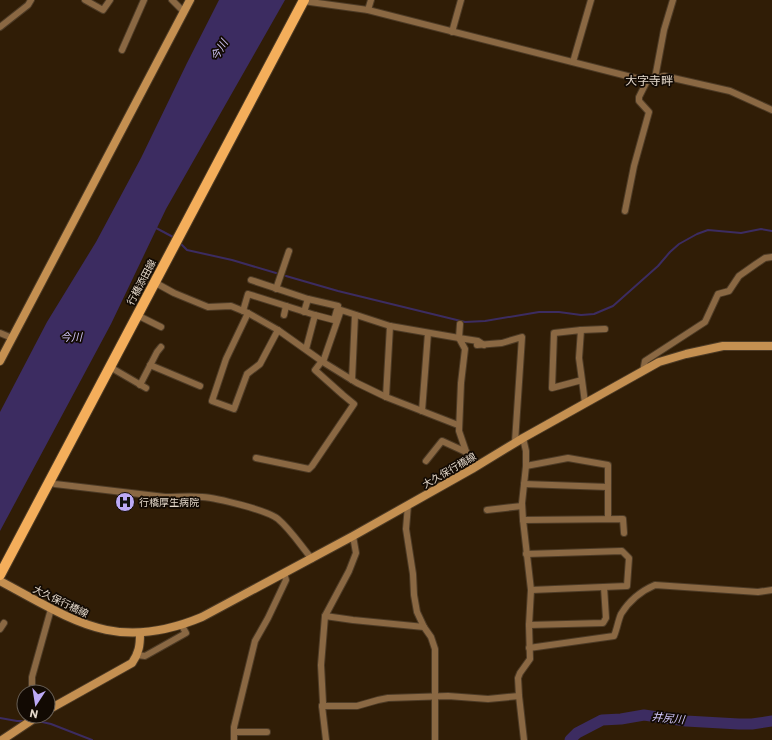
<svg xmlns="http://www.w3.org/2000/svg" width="772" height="740" font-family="Commissioner,'Noto Sans JP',sans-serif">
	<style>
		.water { fill: #3c2c61 }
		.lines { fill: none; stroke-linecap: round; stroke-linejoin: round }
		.stream { stroke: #3c2c61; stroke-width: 2 }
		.river { stroke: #3c2c61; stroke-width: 11 }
		.street-casing { stroke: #4d3b26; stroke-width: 8 }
		.secondary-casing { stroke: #4d3b26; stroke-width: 10 }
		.primary-casing { stroke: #4d3b26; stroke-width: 12 }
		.street { stroke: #8a6843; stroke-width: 6 }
		.secondary { stroke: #c59051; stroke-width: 8 }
		.primary { stroke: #f4ae5b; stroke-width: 10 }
		.labels { text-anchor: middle; stroke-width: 3.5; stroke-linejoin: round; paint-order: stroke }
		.street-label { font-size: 10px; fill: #e5d9cb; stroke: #120a03 }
		.poi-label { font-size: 10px; fill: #e5d9cb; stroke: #120a03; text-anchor: start }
		.water-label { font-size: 11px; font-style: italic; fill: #d1c6fa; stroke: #120a03 }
		.quarter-label { font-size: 12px; fill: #e5d9cb; stroke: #120a03 }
	</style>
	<rect width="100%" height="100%" fill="#301d06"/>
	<polygon class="water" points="219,0 285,0 166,209 111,324 0,531 0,412 47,322 96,242 141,158 187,63"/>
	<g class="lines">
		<g class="stream">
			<polyline points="156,228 175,238"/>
			<polyline points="179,242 187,250 232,260 276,273"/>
			<polyline points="286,276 338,291 465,322 485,321 539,312 559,312 581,315 594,314 613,306 658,266 670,252 679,244 697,234 708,230 741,233 761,229 772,231"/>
			<polyline points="0,718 17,721 25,721"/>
			<polyline points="38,721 51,724 92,740"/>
		</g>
		<polyline class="river" points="570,740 577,733 602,720 621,719 644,715 686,721 739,724 752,724 772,721"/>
		<defs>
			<g id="street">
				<polyline points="85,0 103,10 110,0"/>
				<polyline points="172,0 184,12"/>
				<polyline points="303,1 368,10 647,81"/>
				<polyline points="368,10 371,0"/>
				<polyline points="0,27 28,5 31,0"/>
				<polyline points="452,32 461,0"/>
				<polyline points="122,50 144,0"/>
				<polyline points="573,62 591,0"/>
				<polyline points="655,78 664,30 673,0"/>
				<polyline points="625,211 634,166 649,112 639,101 639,97 647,81 664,76 730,91 772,110"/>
				<polyline points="251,280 308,299"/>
				<polyline points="154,282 174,293 208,307 231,306 248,313 278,330 323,362 357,383 386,397 458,425"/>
				<polyline points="276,289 289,251"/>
				<polyline points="243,311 248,294 315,315 306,349"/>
				<polyline points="304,312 308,299 338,306 334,320 315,315"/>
				<polyline points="248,313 226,359 212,401 234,409 247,374 260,364 278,330"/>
				<polyline points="137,315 161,327"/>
				<polyline points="284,315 286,306"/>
				<polyline points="460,324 459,338 478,341 484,345"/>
				<polyline points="581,330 605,329"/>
				<polyline points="0,333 12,338"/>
				<polyline points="477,345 502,343 522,337 515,442"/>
				<polyline points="323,362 341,310 390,326 459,338 465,349 461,383 459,431 472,469"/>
				<polyline points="150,365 200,386"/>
				<polyline points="110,367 146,388"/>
				<polyline points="643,371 645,361 705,322 718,294 729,291 739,276 756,264 765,258 772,257"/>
				<polyline points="352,380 355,315"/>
				<polyline points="582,380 579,358 581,330 554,333 552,388 582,380 585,403"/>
				<polyline points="140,385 157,352 161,347"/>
				<polyline points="386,397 390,326"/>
				<polyline points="422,411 428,333"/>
				<polyline points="523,438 526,451 526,466 522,503 523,520 531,590 529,625 530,659 520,673 518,678 519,696 524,740"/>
				<polyline points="256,458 309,469 312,466 354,404 343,395 315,370 322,361"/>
				<polyline points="426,461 442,441 466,452"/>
				<polyline points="526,466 568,458 608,465 608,519"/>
				<path d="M50 482 55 484 165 497C178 497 190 496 202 497 217 498 267 510 278 519 291 530 301 546 312 559"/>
				<polyline points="524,484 608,487"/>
				<polyline points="408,505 406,529 413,574 414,595 417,612 424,627"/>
				<polyline points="487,510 522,506"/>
				<polyline points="523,520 623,519 624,533"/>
				<polyline points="526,554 622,551 629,558 627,586 531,590"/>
				<polyline points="325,616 353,620 424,627 431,637 435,649 435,740"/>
				<polyline points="529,625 603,623 606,618 604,587"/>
				<polyline points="0,629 4,623"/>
				<path d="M529 648 614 636C617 629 618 621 621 614 629 601 641 591 655 585L758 592 772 590"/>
				<polyline points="137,655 145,656 186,633 182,626"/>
				<polyline points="32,692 32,677 51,609"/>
				<polyline points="322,706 357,706 378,700 388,698 448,696 488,699 519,696"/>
				<polyline points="234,732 267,732"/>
				<polyline points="234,740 234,727 255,641 268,618 286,580 284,573"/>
				<polyline points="326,740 322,706 323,703 321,665 325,616 349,571 356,553 353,536"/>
			</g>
			<g id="secondary">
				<polyline points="0,361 190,0"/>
				<path d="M0 581C75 621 116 653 202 617L353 536 472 469 523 438 659 362 686 354 723 346H772"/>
				<path d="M48 710 132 663C139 653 140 645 140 634"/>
				<polyline points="2,740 38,716"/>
			</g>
			<polyline id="primary" points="0,575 304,0"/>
		</defs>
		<use href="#street" class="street-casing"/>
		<use href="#secondary" class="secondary-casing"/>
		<use href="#primary" class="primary-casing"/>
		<use href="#street" class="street"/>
		<use href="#secondary" class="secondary"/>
		<use href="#primary" class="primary"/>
	</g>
	<defs>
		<symbol id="hospital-disc" viewBox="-11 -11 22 22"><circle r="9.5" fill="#bcaaf6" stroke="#120a03"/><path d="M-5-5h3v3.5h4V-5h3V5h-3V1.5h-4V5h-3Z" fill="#111"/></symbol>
	</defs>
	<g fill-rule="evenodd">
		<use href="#hospital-disc" x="114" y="491" width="22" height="22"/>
	</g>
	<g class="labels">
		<g class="street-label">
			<text transform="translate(141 282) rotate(-62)" y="4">行橋添田線</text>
			<text transform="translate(449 470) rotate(-30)" y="4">大久保行橋線</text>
			<text transform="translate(61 601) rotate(26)" y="4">大久保行橋線</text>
		</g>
		<g class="poi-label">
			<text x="139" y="506">行橋厚生病院</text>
		</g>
		<g class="water-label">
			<text transform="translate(219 50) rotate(-59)" y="4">今川</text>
			<text x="71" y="341">今川</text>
			<text transform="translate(668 718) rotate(6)" y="4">井尻川</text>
		</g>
		<g class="quarter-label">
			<text x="649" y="85">大字寺畔</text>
		</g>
	</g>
	<g transform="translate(36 704) rotate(192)"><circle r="19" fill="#120a03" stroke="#665d53"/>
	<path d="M0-3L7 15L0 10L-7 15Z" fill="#bcaaf6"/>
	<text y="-6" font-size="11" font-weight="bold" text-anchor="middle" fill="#e5d9cb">N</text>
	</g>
</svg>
